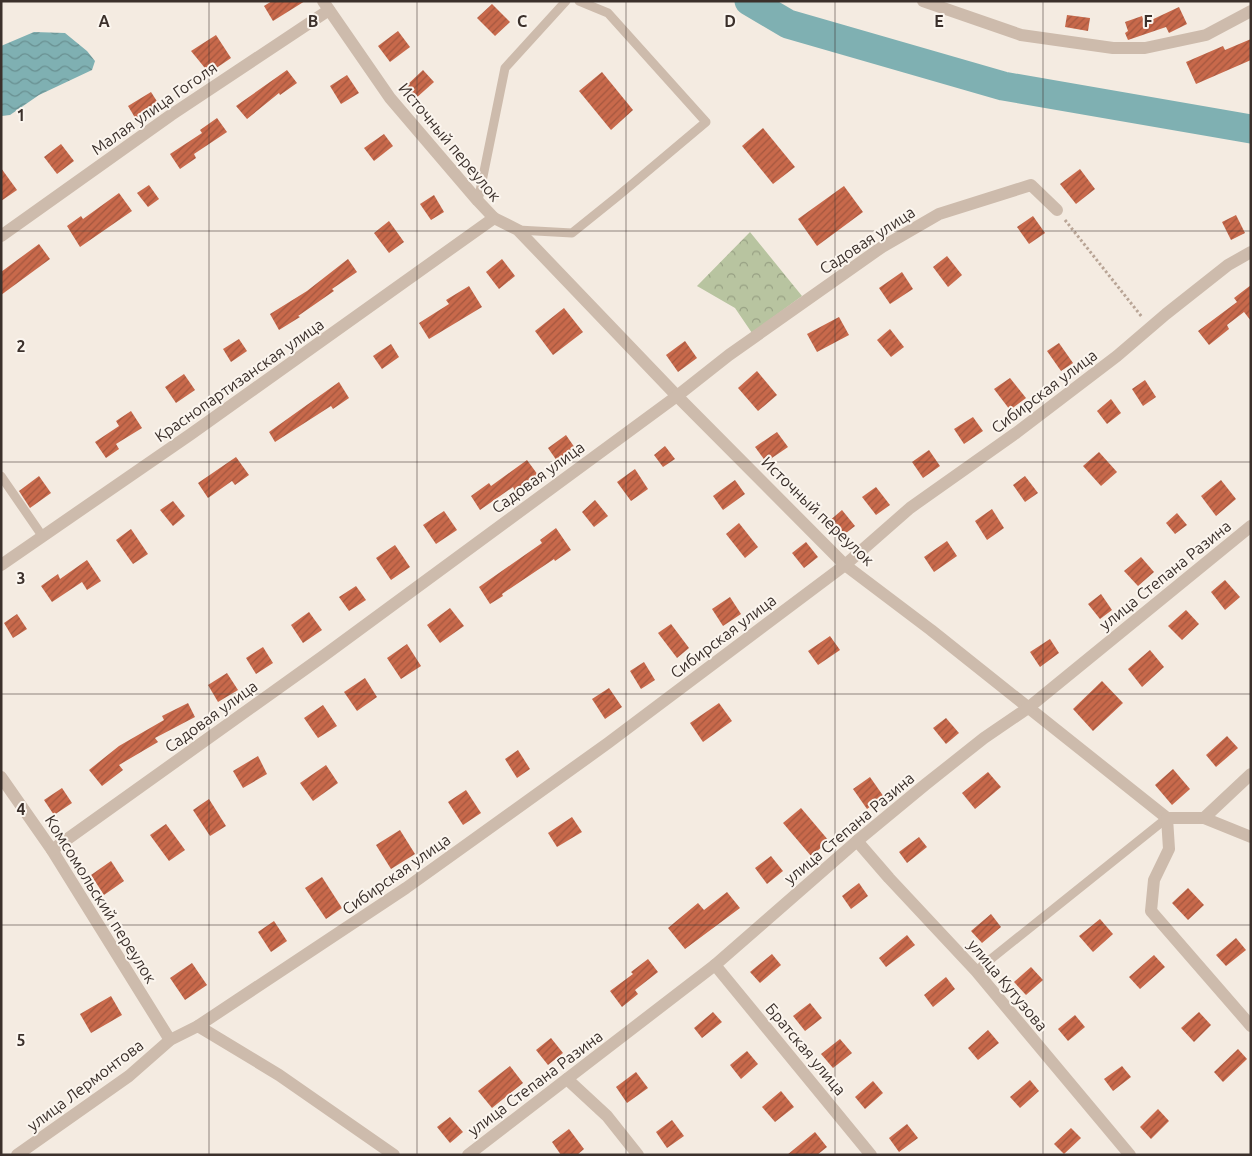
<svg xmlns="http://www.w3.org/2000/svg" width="1252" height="1156" font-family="Ubuntu,sans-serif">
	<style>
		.park { fill: url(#park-crowns) }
		.water { fill: url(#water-waves) }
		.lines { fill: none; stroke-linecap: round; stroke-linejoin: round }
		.river { stroke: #7fb0b2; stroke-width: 29 }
		.building { fill: url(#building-hatch) }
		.path { stroke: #b9a596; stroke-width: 3; stroke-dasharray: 2.5 2.5; stroke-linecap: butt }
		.lane { stroke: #cdbbac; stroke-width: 9 }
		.street { stroke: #cdbbac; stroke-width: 12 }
		.grid { fill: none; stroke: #3b302b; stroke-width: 1; stroke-opacity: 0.55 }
		.labels { text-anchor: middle; stroke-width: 4; stroke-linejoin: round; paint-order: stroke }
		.street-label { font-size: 16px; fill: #3b302b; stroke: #fbf5ee }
		.grid-label { font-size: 16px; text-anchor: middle; font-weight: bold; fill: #3b302b; stroke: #fbf5ee; stroke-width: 4; stroke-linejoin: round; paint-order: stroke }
	</style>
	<defs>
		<pattern id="park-crowns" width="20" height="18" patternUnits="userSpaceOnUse" patternTransform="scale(1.25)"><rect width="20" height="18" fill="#b8c4a0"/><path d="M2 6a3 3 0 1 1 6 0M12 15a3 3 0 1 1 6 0" fill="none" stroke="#97a083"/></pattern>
		<pattern id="water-waves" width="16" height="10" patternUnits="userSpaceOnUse" patternTransform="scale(1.25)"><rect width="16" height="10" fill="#7fb0b2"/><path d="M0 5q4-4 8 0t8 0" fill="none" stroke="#699091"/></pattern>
		<pattern id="building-hatch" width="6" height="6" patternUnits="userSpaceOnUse" patternTransform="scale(1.25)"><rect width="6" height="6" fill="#c8694b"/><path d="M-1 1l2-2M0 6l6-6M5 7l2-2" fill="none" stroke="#a4573f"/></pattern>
	</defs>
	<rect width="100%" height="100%" fill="#f4ebe1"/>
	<polygon class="park" points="750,232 802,296 752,333 735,308 697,286"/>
	<polygon class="water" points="34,32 65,33 87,51 95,61 92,70 39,95 10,115 1,116 1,46"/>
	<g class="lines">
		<polyline class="river" points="749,1 788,24 1003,86 1251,129"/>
	</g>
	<g class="building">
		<polygon points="272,1 305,1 273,21 264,6"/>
		<polygon points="492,4 510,22 495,36 477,18"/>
		<polygon points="1179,7 1187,24 1169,33 1166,27 1128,40 1125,33 1128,31 1125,22 1142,16 1145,23"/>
		<polygon points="1067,15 1090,18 1088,31 1065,27"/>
		<polygon points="398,31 410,47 390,62 378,46"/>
		<polygon points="216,35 231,58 209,73 191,51"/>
		<polygon points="1251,39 1251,60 1196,84 1186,62 1223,46 1225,50"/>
		<polygon points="287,70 297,83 280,95 279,93 247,119 236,106"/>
		<polygon points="423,70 434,82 415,99 405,87"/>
		<polygon points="602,72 633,110 611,130 579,91"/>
		<polygon points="347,75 359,93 341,104 330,86"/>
		<polygon points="151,92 160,106 137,121 128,106"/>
		<polygon points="217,118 227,132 194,154 196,158 180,169 170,154 202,133 200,130"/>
		<polygon points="763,128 795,167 773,184 742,146"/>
		<polygon points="384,134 393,146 374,161 364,148"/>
		<polygon points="61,144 74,161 57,174 44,157"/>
		<polygon points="1,168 17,190 1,201"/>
		<polygon points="1080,169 1095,189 1076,204 1060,184"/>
		<polygon points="149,185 159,199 148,207 137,193"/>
		<polygon points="844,186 863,212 817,246 798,219"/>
		<polygon points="119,193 132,211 80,247 67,226 81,216 83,219"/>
		<polygon points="434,195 444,212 431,220 420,204"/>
		<polygon points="1236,215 1245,233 1231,240 1222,222"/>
		<polygon points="1033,216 1045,233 1029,244 1017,227"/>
		<polygon points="389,221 404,242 389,253 374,233"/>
		<polygon points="39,244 50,259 1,295 1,272"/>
		<polygon points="947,256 962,275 948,287 933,267"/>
		<polygon points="348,259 357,272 332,289 334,291 298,316 300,317 279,330 270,314 307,291"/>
		<polygon points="502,259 515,276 499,289 486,272"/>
		<polygon points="902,272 913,289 890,304 879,288"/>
		<polygon points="1251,285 1251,321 1244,312 1227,325 1229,329 1209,345 1198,331 1237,302 1234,298"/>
		<polygon points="469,286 482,307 429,339 419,323 449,304 446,300"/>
		<polygon points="564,308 583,332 553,355 535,331"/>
		<polygon points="839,317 849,335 817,352 807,334"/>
		<polygon points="890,329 904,347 891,357 877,340"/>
		<polygon points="239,339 247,351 231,362 223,349"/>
		<polygon points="685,341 697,358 678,372 666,355"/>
		<polygon points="1059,343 1073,363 1061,371 1047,351"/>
		<polygon points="391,344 399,357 382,369 373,356"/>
		<polygon points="757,371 777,395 758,411 738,388"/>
		<polygon points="184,374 195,390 176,403 165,387"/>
		<polygon points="1010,378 1026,398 1010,410 994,389"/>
		<polygon points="1145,380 1156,397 1143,406 1132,389"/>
		<polygon points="339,382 349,398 333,409 331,406 275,442 269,432"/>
		<polygon points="1111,399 1121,413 1107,424 1097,411"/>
		<polygon points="131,411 142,428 116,444 119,449 106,458 95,442 119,426 116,421"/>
		<polygon points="973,417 983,431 964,444 954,429"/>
		<polygon points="777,432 788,447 766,462 755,447"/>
		<polygon points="566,435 575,448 557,461 548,448"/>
		<polygon points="665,446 675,459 663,467 654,455"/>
		<polygon points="929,450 940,466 923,478 912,462"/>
		<polygon points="1099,452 1117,472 1101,486 1083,466"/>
		<polygon points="236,457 249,475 235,485 232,481 208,498 198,483"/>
		<polygon points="527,460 538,475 515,491 513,487 480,510 471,496 489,483 491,486"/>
		<polygon points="635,469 648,489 631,501 617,482"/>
		<polygon points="39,476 51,493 30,508 19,491"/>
		<polygon points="1025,476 1038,493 1025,502 1013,485"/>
		<polygon points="735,480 745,494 723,510 713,496"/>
		<polygon points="1221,480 1236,499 1216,516 1201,496"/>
		<polygon points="876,487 890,505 876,515 862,497"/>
		<polygon points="595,500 608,516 594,527 582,512"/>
		<polygon points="173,501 185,516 173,526 160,510"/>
		<polygon points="992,509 1004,528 987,540 975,521"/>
		<polygon points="842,510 855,526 841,537 828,522"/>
		<polygon points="444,511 457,530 436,544 423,525"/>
		<polygon points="1177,513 1187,525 1175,534 1166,523"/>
		<polygon points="739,523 758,547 745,558 726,534"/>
		<polygon points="556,528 571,550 555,561 554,559 502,594 503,596 490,604 479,587 542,543 540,540"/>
		<polygon points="131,529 148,554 133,564 116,540"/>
		<polygon points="947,541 957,556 934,572 924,557"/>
		<polygon points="806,542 818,557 804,568 792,553"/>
		<polygon points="395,545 410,567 391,580 376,558"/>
		<polygon points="1141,557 1154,572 1138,586 1124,571"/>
		<polygon points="87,560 101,581 87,590 82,582 52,602 41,586 58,574 60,579"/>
		<polygon points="1225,580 1240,597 1225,610 1211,592"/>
		<polygon points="356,586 366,600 349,611 339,597"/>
		<polygon points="1101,594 1112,610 1100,619 1088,604"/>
		<polygon points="730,597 741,614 723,626 712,609"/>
		<polygon points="450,608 464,626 440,643 427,625"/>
		<polygon points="1186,610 1199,624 1182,640 1168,626"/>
		<polygon points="309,612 322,630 303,643 291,625"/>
		<polygon points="17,614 27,629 13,638 4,623"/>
		<polygon points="671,624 689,648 677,658 658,633"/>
		<polygon points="830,636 840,650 818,665 808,651"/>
		<polygon points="1050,639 1059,653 1040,667 1030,652"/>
		<polygon points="407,644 421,666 401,679 387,658"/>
		<polygon points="263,647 273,663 256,674 246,658"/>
		<polygon points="1150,650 1164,667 1142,687 1128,669"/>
		<polygon points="644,662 655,680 641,689 630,671"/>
		<polygon points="227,673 238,690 218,702 208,685"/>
		<polygon points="365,678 377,697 357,711 344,692"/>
		<polygon points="1102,681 1123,703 1093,731 1073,709"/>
		<polygon points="609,688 622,707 605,719 592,699"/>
		<polygon points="188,703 195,717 155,738 158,742 119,765 123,770 102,786 89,770 119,746 164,720 162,716"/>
		<polygon points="719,703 732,721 703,742 690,723"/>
		<polygon points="323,705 337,726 318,738 304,718"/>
		<polygon points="946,718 959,733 946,744 933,728"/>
		<polygon points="1227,736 1238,748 1216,767 1206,755"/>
		<polygon points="518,750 530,769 517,778 505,759"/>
		<polygon points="258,756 267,774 243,788 233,771"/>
		<polygon points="326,765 338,783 313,801 300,783"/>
		<polygon points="1173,769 1190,789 1172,805 1155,785"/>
		<polygon points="988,772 1001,787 975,809 962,793"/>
		<polygon points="870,777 884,797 867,809 853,789"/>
		<polygon points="62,788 72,803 54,815 44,800"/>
		<polygon points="466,790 481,813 463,825 448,802"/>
		<polygon points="209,799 226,826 210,836 193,810"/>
		<polygon points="801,808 829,841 811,856 783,823"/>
		<polygon points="572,817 582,832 557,847 548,833"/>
		<polygon points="166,824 185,850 169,861 150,835"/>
		<polygon points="400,830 415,854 391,869 376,845"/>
		<polygon points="919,837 927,847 907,863 899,852"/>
		<polygon points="771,856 783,871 767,884 755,868"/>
		<polygon points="111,861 124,881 104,895 91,875"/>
		<polygon points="322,877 342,908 326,919 305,888"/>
		<polygon points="859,883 868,896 851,909 842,896"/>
		<polygon points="1188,888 1204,905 1188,920 1172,903"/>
		<polygon points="727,892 740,908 685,949 668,928 698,903 704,910"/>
		<polygon points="991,914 1001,927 982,943 971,931"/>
		<polygon points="1100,919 1113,934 1093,952 1079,936"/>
		<polygon points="274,921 287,941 271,952 258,932"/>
		<polygon points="907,935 915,945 886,967 879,958"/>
		<polygon points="1236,938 1246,950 1226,966 1216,955"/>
		<polygon points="772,954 781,965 760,983 750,972"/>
		<polygon points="1154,955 1165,967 1140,989 1129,977"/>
		<polygon points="648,959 658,972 635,990 638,994 622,1007 610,991 633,974 631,972"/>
		<polygon points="192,963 207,985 185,1000 170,978"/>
		<polygon points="1031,967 1043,980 1026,995 1014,982"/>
		<polygon points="946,977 955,989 933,1007 924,995"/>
		<polygon points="111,996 122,1015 91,1033 80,1014"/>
		<polygon points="810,1003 822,1018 805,1031 793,1016"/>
		<polygon points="713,1012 722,1022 702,1038 694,1028"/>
		<polygon points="1199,1012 1211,1025 1194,1042 1181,1028"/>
		<polygon points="1075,1015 1085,1027 1068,1041 1058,1029"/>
		<polygon points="988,1030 999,1043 978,1060 968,1048"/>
		<polygon points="551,1038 563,1053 548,1065 536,1050"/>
		<polygon points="840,1039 852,1053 833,1068 821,1054"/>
		<polygon points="1238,1049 1247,1059 1223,1082 1214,1072"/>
		<polygon points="747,1051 758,1064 741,1079 730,1065"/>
		<polygon points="510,1066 523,1083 492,1108 478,1091"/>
		<polygon points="1122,1066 1131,1077 1113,1091 1104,1079"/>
		<polygon points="636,1072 648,1088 627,1103 616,1087"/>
		<polygon points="1030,1080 1039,1091 1020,1108 1010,1097"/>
		<polygon points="873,1081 883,1093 865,1109 855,1097"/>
		<polygon points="781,1091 794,1107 775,1122 762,1107"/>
		<polygon points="1158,1109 1169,1121 1151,1139 1140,1127"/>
		<polygon points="450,1117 463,1132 450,1143 437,1127"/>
		<polygon points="672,1120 684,1136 667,1148 656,1132"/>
		<polygon points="907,1124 918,1138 899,1152 889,1138"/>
		<polygon points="1071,1128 1081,1138 1064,1154 1054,1144"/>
		<polygon points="569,1129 584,1149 577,1155 561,1155 552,1142"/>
		<polygon points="815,1132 827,1147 817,1155 787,1155"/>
	</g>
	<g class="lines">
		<polyline class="path" points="1065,220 1142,317"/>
		<g class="lane">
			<polyline points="478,201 505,68 566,1"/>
			<polyline points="518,230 572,233 618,196 706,122 608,13 579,1"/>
			<polyline points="1,476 43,537"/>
			<polyline points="976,971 1167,818"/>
		</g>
		<g class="street">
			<polyline points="323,1 390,98 478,201 494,218 518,230 677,396 845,565 931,630 1167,818 1169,849 1154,880 1151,911 1251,1026"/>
			<polyline points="923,1 1021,35 1113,48 1145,48 1206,35 1251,11"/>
			<polyline points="1,236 171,115 329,10"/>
			<polyline points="1,565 191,434 494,218"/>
			<polyline points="1,777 52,850 170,1040"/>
			<polyline points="1167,818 1204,818 1251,837"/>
			<polyline points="1204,818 1251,774"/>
			<polyline points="857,841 889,878 976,971 1130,1155"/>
			<polyline points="52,850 322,657 677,396 729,355 882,247 939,214 1031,185 1057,210"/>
			<polyline points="715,965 871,1155"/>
			<polyline points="198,1026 406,888 608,743 845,565 910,508 1016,433 1117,356 1166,314 1228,265 1251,252"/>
			<polyline points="567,1079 607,1116 638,1155"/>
			<polyline points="17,1155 129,1076 170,1040 198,1026 279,1075 394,1155"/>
			<polyline points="468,1155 715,965 857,841 926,784 984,738 1028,708 1251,526"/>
		</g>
	</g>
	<path class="grid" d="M209 1V1155M417 1V1155M626 1V1155M835 1V1155M1043 1V1155M1 231H1251M1 462H1251M1 694H1251M1 925H1251"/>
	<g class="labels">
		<g class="street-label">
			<text transform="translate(154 108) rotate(-35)" y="6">Малая улица Гоголя</text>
			<text transform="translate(450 142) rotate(50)" y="6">Источный переулок</text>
			<text transform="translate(867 240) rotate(-33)" y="6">Садовая улица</text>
			<text transform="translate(239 380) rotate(-35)" y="6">Краснопартизанская улица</text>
			<text transform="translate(1044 391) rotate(-37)" y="6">Сибирская улица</text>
			<text transform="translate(538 477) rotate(-36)" y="6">Садовая улица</text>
			<text transform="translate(818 511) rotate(44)" y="6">Источный переулок</text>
			<text transform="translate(1165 575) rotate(-39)" y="6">улица Степана Разина</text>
			<text transform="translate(723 636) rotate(-37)" y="6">Сибирская улица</text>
			<text transform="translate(211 716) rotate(-36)" y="6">Садовая улица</text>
			<text transform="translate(849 828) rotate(-40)" y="6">улица Степана Разина</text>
			<text transform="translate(396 874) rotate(-35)" y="6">Сибирская улица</text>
			<text transform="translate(101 899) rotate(58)" y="6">Комсомольский переулок</text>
			<text transform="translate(1008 985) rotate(50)" y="6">улица Кутузова</text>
			<text transform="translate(806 1049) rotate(50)" y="6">Братская улица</text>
			<text transform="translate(535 1083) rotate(-37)" y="6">улица Степана Разина</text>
			<text transform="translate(85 1085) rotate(-37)" y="6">улица Лермонтова</text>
		</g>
	</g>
	<g class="grid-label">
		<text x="104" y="27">A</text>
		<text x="313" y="27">B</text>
		<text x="522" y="27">C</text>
		<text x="730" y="27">D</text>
		<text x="939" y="27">E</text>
		<text x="1148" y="27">F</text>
		<text x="21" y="121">1</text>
		<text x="21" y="352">2</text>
		<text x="21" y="584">3</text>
		<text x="21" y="815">4</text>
		<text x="21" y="1046">5</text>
	</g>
	<rect width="1252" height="1156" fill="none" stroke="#3b302b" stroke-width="5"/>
</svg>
